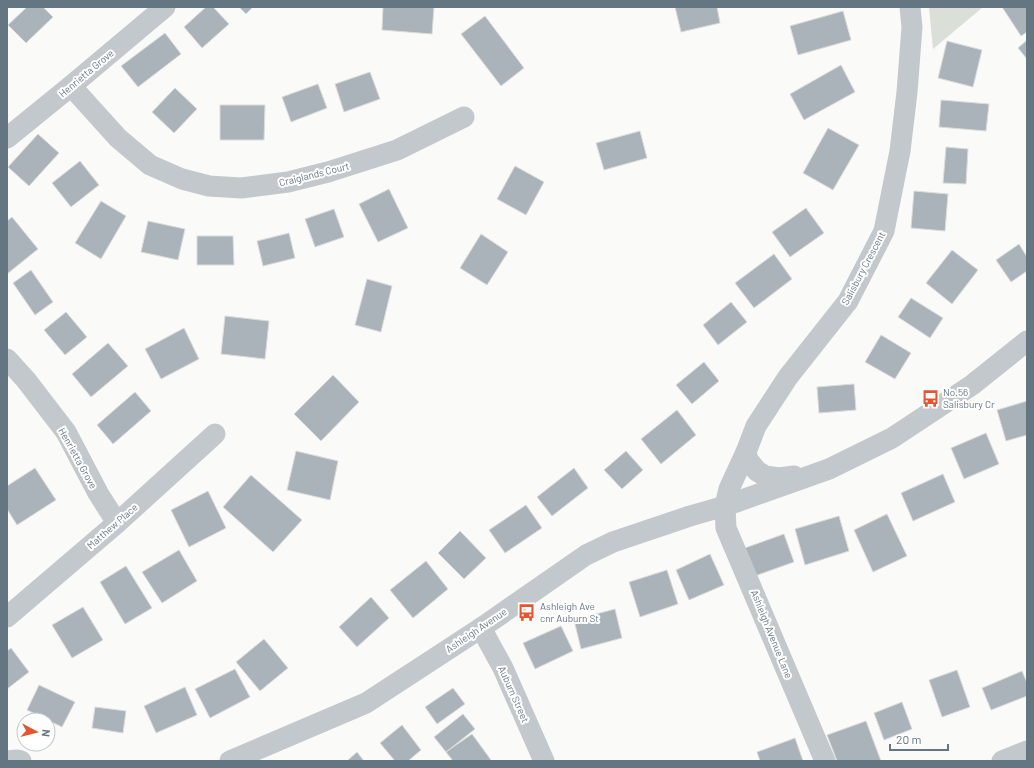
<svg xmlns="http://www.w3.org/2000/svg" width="1034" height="768" font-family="Barlow,sans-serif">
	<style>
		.green { fill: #dadfd7 }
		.building { fill: #aab3b9; stroke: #dcdcda }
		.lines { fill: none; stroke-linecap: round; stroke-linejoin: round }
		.minor { stroke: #c3c8cc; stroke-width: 21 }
		.labels { text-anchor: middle; stroke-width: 4; stroke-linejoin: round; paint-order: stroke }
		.street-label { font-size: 10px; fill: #657683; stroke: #fff }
		.poi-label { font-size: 10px; fill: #657683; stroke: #fff; text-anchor: start }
	</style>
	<rect width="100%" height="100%" fill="#fafaf8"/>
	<polygon class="green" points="929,7 983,7 933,49"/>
	<g class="building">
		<polygon points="27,7 43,7 53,17 26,43 8,25"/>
		<polygon points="206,7 213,7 229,24 202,48 184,27"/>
		<polygon points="239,7 253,7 246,14"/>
		<polygon points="383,7 434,7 432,34 382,30"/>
		<polygon points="675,7 717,7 720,23 681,32"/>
		<polygon points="1002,7 1027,7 1027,32 1021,36"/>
		<polygon points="843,11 851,40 798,55 790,26"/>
		<polygon points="485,16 524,68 501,86 461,34"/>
		<polygon points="165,33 181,54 138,87 121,66"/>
		<polygon points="1027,40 1027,59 1018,48"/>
		<polygon points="947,41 982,50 973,87 938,78"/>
		<polygon points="841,65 855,92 804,120 790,94"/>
		<polygon points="370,72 380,99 344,112 335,84"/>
		<polygon points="318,84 327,108 291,122 282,97"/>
		<polygon points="175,88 197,109 174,133 152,112"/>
		<polygon points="941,100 989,104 986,131 939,127"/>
		<polygon points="220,105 265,105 264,140 220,140"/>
		<polygon points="828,128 859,145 833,190 803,173"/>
		<polygon points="640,131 647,158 604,170 596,143"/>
		<polygon points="38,134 59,153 29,186 8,167"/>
		<polygon points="946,147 968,149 966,184 943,183"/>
		<polygon points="80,161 99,185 71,207 52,183"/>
		<polygon points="515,166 544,182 526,215 497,199"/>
		<polygon points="389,189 408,228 378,242 359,204"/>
		<polygon points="914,191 948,194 945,231 911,228"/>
		<polygon points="101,201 126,216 101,259 75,243"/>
		<polygon points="806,208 824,233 790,257 772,232"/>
		<polygon points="334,209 344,237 315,247 305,219"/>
		<polygon points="12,217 38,249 7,274 7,221"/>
		<polygon points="148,221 185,229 178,260 141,252"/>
		<polygon points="289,233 295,258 263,266 257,241"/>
		<polygon points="481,234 508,252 487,285 460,268"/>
		<polygon points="197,236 233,236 234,265 197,265"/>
		<polygon points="1019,244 1027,257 1027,271 1011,282 996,260"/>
		<polygon points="952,250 978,270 952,304 926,283"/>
		<polygon points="774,254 792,279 754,308 735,283"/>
		<polygon points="31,270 53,302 35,315 13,283"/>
		<polygon points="367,279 392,286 381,332 355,325"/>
		<polygon points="911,298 943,318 930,338 898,317"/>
		<polygon points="731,302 747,322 718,345 703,325"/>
		<polygon points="66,312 87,337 65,355 44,330"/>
		<polygon points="225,316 269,321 265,359 221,354"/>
		<polygon points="184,328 199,359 161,379 145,349"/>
		<polygon points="881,335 911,353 895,379 865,362"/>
		<polygon points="108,343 128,366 91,397 72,374"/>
		<polygon points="704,362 719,381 692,404 676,385"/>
		<polygon points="333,375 359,402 321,441 294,414"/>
		<polygon points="854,384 856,410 819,413 817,387"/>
		<polygon points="135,392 151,411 113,444 97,425"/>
		<polygon points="1027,401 1027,435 1006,441 997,410"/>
		<polygon points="677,410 696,435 661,464 641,439"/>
		<polygon points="986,433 999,464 964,479 951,448"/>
		<polygon points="296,451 338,461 330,500 287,490"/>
		<polygon points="626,451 643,470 622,489 604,470"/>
		<polygon points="35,468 56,500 17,525 7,509 7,486"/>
		<polygon points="574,468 588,488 552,516 537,497"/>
		<polygon points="943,474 955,502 913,521 901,493"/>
		<polygon points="251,475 302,520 273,552 223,507"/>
		<polygon points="208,491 226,528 189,547 171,510"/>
		<polygon points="526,505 542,528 505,553 489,530"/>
		<polygon points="887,514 907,556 873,572 854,530"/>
		<polygon points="839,516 849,551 805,565 795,529"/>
		<polygon points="460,531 486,558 464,579 438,553"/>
		<polygon points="784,534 794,562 752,577 742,549"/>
		<polygon points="179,550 197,581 162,603 142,572"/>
		<polygon points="710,554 724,585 689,600 676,570"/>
		<polygon points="426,561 448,589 413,618 390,590"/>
		<polygon points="126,566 152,608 125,624 100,582"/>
		<polygon points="667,570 678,604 640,617 629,582"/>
		<polygon points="371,597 389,618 357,647 339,627"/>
		<polygon points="83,607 103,640 72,658 52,625"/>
		<polygon points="615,609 622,638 581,649 574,620"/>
		<polygon points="561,626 573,651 535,669 523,643"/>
		<polygon points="264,639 288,668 260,691 236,662"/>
		<polygon points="11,648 29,672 7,689 7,651"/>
		<polygon points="235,669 250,697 210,718 195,689"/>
		<polygon points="957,670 970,707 942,717 929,680"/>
		<polygon points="1022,671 1027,683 1027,696 991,710 982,688"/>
		<polygon points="39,685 75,702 62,727 27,710"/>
		<polygon points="185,687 197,715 156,733 144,706"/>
		<polygon points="453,688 465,704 437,724 425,707"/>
		<polygon points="902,702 912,729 884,740 874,713"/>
		<polygon points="95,707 126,711 123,733 92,728"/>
		<polygon points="463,714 475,729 446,752 434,737"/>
		<polygon points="866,721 881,761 837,761 827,735"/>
		<polygon points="402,725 421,750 408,761 395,761 380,743"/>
		<polygon points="472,734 491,760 489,761 453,761 446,752"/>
		<polygon points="795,738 803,761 760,761 757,752"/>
		<polygon points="357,752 364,761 347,761"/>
	</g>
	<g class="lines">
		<g class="minor">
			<polyline points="71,86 118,138 150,165 182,179 209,186 241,188 288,182 328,172 397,150 464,117"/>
			<polyline points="7,138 71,86 165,7"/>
			<polyline points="7,359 26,380 66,432 98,493 117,523"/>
			<polyline points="746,452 729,489 725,506 726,528 825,761"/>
			<polyline points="794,476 779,478 765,476 757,471 748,460 746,452 756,426 788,377 848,301 884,231 900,151 907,92 912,27 910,7"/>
			<polyline points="7,617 117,523 215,434"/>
			<polyline points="481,628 503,668 544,761"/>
			<polyline points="7,761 17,760 21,761"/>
			<polyline points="230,761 366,703 481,628 586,555 613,542 690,516 725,506 829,469 892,438 972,385 1027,341"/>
			<polyline points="1002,761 1027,751"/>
		</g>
	</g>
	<defs>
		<symbol id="bus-bare" viewBox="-9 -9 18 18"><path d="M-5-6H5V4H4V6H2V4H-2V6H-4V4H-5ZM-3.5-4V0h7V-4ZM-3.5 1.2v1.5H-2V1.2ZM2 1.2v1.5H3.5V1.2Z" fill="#e4572e" stroke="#fff" stroke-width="2.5" paint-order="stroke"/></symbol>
	</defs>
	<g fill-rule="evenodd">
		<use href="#bus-bare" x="918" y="386" width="25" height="25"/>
		<use href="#bus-bare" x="514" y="600" width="25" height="25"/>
	</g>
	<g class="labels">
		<g class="street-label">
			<text transform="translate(86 73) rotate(-40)" y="4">Henrietta Grove</text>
			<text transform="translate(314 174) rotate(-14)" y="4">Craiglands Court</text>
			<text transform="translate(863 268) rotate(-62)" y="4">Salisbury Crescent</text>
			<text transform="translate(78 458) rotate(61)" y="4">Henrietta Grove</text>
			<text transform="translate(112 526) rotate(-41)" y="4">Matthew Place</text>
			<text transform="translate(476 630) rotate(-34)" y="4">Ashleigh Avenue</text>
			<text transform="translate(772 634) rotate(68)" y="4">Ashleigh Avenue Lane</text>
			<text transform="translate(514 694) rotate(66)" y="4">Auburn Street</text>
		</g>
		<g class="poi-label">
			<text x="943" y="396">No.56<tspan x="943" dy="12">Salisbury Cr</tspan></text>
			<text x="540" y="610">Ashleigh Ave<tspan x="540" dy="12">cnr Auburn St</tspan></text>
		</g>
	</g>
	<rect width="1034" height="768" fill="none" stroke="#657683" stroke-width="16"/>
	<g transform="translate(36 732) rotate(97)"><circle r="19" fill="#ffffff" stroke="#c1c8cd"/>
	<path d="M0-3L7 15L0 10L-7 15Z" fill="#e4572e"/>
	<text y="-6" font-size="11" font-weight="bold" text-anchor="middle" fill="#657683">N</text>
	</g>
	<path d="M890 744v6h58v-6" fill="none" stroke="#657683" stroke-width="2"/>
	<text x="896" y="744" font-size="12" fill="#657683" stroke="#ffffff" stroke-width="3" paint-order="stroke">20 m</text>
</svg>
